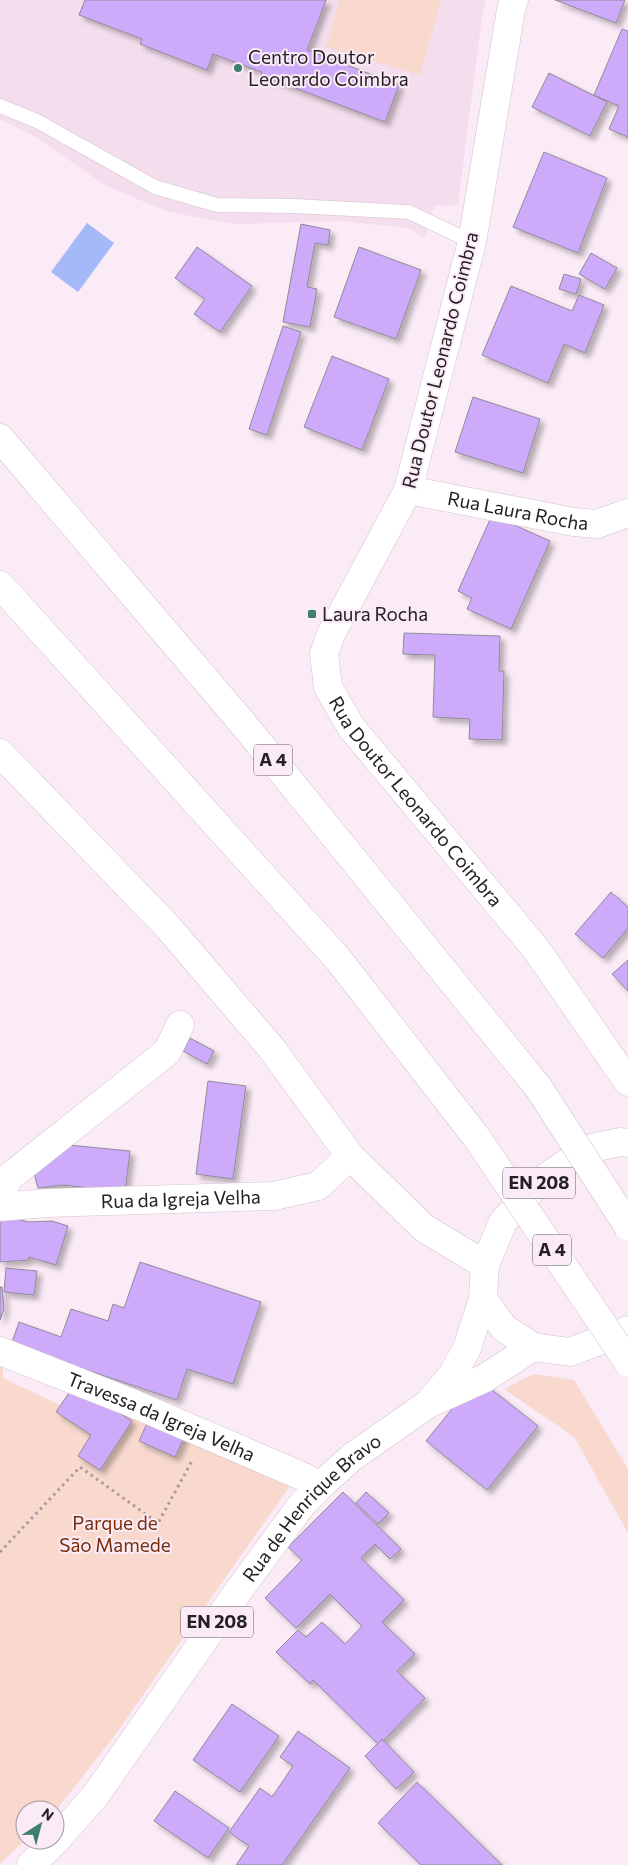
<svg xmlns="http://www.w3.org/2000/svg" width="628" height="1865" font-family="Commissioner,sans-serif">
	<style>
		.built { fill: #f4deed }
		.green { fill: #f9d9ce }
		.water { fill: #a5b8f7 }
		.building { fill: #cdabfa; stroke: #8f8a98; filter: url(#shadow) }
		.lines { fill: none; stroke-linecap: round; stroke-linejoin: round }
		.service-casing { stroke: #d2c3ce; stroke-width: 15 }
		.minor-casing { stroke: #d2c3ce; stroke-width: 29 }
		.tertiary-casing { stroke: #d2c3ce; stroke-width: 29 }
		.primary-casing { stroke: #d2c3ce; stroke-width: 29 }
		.motorway-casing { stroke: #d2c3ce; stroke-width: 29 }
		.path { stroke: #a59aa1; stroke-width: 3; stroke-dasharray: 2.5 4; stroke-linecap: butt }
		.service { stroke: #fff; stroke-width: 14 }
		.minor { stroke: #fff; stroke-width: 28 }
		.tertiary { stroke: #fff; stroke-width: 28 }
		.primary { stroke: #fff; stroke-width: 28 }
		.motorway { stroke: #fff; stroke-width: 28 }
		.motorway-bridge-casing { stroke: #d2c3ce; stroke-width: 29; stroke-linecap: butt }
		.motorway-bridge { stroke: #fff; stroke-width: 28 }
		.poi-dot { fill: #3d7e6d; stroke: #faebf6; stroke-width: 2 }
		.labels { text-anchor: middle; stroke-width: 4; stroke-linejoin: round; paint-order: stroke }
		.shield { fill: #faebf6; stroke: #655d62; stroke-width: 1 }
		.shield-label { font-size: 18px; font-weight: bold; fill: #252023 }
		.poi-label { font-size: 19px; fill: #252023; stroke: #faebf6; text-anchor: start }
		.street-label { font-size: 19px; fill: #252023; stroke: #faebf6 }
		.park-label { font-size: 19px; fill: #7a2d0b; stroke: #faebf6 }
	</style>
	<defs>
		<filter id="shadow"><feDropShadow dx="4.5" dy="4.5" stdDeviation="2.5" flood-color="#0004"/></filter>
	</defs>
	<rect width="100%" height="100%" fill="#faebf6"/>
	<polygon class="built" points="0,0 486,0 482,17 458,205 434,206 425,238 408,228 340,221 235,224 169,212 106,186 36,137 0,119"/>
	<g class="green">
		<polygon points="339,0 441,0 420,75 326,47"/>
		<polygon points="0,1365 3,1368 3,1378 60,1405 71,1391 292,1483 115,1735 58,1808 55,1810 25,1810 25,1840 0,1864"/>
		<polygon points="534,1374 574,1380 628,1469 628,1533 574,1437 504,1389"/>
	</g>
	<polygon class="water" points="87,223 114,243 78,292 51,272"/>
	<g class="building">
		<polygon points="85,0 326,0 307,50 399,85 385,122 261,75 262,72 213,54 207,70 140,44 142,39 79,15"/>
		<polygon points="555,0 625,0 616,23"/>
		<polygon points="622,29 628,31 628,137 609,129 619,106 594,95"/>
		<polygon points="549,73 607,102 590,136 532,107"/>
		<polygon points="544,152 607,178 578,253 513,227"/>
		<polygon points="301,224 330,230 328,245 315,243 307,287 317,289 310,327 283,322"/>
		<polygon points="197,247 252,286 220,332 194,314 205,299 175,278"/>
		<polygon points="359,247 421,270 396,339 334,317"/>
		<polygon points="591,253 617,268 605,289 579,274"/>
		<polygon points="564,274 581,279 576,294 559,289"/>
		<polygon points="511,286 572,311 579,295 604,305 585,353 564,344 548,383 482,355"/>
		<polygon points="283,326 301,332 267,435 249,429"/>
		<polygon points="332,356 389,379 362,450 304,427"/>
		<polygon points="473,397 540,419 523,473 455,452"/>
		<polygon points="492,515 550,541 511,629 467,609 472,598 458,591"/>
		<polygon points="404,633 500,636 499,671 504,671 502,740 469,739 470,719 433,717 435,655 403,654"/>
		<polygon points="611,892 628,907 628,928 603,958 575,934"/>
		<polygon points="628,960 628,991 612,974"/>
		<polygon points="190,1038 214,1051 207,1064 183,1051"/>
		<polygon points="208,1081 246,1086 233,1179 196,1174"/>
		<polygon points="68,1145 130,1151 125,1192 63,1185 38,1188 34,1173"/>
		<polygon points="17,1219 28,1222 52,1221 68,1226 56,1265 29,1257 28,1260 0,1262 0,1220"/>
		<polygon points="140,1262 261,1302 233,1384 187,1369 177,1400 11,1345 19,1322 61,1337 71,1309 108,1321 113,1304 124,1308"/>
		<polygon points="6,1268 37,1271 34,1295 4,1292"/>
		<polygon points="0,1287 2,1287 4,1309 0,1320"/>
		<polygon points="477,1378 538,1426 487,1490 426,1441"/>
		<polygon points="75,1384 132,1421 100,1470 78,1456 91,1435 56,1412"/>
		<polygon points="149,1419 185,1435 175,1457 139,1441"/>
		<polygon points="343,1492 401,1549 390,1559 375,1544 361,1558 404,1600 382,1622 415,1654 397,1671 425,1698 379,1745 313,1680 310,1684 276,1652 298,1630 306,1637 322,1622 345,1644 362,1626 330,1594 296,1628 265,1598 302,1560 288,1547"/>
		<polygon points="366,1492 389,1513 378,1524 356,1503"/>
		<polygon points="232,1704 279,1736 240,1792 193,1760"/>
		<polygon points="298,1731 350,1768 282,1865 236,1865 249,1846 229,1832 260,1788 272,1797 293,1766 280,1757"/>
		<polygon points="382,1739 414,1772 396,1789 365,1756"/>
		<polygon points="417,1782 502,1865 421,1865 378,1823"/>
		<polygon points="175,1791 229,1828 208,1858 154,1821"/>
	</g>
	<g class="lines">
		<defs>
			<polyline id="service" points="0,106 37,121 155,187 217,205 294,206 409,212 472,242"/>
			<g id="minor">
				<path id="s1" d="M514 0 511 10 472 242 408 490 331 634 324 654 328 687 351 727 536 949 628 1082"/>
				<path id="s2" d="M408 490 574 522 597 524 628 513"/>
				<polyline points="0,1199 8,1178 167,1052 180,1025"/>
				<path id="s3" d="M0 1207 47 1203 274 1196 318 1186 350 1156"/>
				<path id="s4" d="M0 1351 132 1403 304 1477 319 1487"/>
			</g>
			<polyline id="tertiary" points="0,753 168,927 272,1049 350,1156 424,1228 485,1265"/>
			<g id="primary">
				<polyline points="483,1299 504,1328 533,1347 570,1352 628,1330"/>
				<polyline points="432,1399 453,1374 467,1348 483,1299 485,1265 503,1222 538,1183 587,1149 621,1142 628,1143"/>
				<path id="s5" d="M31 1865 58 1838 95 1796 239 1590 300 1507 319 1487 352 1457 428 1404 485 1378 533 1347"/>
			</g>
			<g id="motorway">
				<polyline points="0,438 245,726 538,1087"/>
				<polyline points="0,585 338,959 477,1138"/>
			</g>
		</defs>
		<use href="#service" class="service-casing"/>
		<use href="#minor" class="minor-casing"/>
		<use href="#tertiary" class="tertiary-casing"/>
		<use href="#primary" class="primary-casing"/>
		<use href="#motorway" class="motorway-casing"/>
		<polyline class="path" points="0,1552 80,1467 158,1523 192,1461"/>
		<use href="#service" class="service"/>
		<use href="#minor" class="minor"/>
		<use href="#tertiary" class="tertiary"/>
		<use href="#primary" class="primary"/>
		<use href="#motorway" class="motorway"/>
		<defs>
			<g id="motorway-bridge">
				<polyline points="538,1087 628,1226"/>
				<polyline points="477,1138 628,1362"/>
			</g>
		</defs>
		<use href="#motorway-bridge" class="motorway-bridge-casing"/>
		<use href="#motorway-bridge" class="motorway-bridge"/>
	</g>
	<g class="poi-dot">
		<circle cx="238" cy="68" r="5"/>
		<rect x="307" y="609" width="10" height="10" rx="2.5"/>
	</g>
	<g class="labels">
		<g class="shield">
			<rect x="254" y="744.5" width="38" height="31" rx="4"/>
			<rect x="503" y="1167.5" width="72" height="31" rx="4"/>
			<rect x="533" y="1234.5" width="38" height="31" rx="4"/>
			<rect x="181" y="1606.5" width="72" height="31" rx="4"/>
		</g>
		<g class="shield-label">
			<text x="273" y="766">A 4</text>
			<text x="539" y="1189">EN 208</text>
			<text x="552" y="1256">A 4</text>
			<text x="217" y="1628">EN 208</text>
		</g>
		<g class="poi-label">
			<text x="248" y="64">Centro Doutor<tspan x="248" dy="22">Leonardo Coimbra</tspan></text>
			<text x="322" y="621">Laura Rocha</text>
		</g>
		<g class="street-label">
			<text transform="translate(440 360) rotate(-76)" y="7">Rua Doutor Leonardo Coimbra</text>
			<text dy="7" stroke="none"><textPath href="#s2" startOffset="112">Rua Laura Rocha</textPath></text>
			<text dy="7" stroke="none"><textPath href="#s1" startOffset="864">Rua Doutor Leonardo Coimbra</textPath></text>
			<text dy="7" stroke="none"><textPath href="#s3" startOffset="181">Rua da Igreja Velha</textPath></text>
			<text dy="7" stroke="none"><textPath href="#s4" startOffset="174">Travessa da Igreja Velha</textPath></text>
			<text dy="7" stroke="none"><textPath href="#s5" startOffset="456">Rua de Henrique Bravo</textPath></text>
		</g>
		<g class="park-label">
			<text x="115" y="1530">Parque de<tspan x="115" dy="22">São Mamede</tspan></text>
		</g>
	</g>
	<g transform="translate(40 1825) rotate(36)"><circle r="24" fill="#faebf6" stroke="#a59aa2"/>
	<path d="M0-4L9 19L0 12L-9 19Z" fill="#3d7e6d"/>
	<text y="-8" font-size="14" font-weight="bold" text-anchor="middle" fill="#252023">N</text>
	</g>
</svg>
